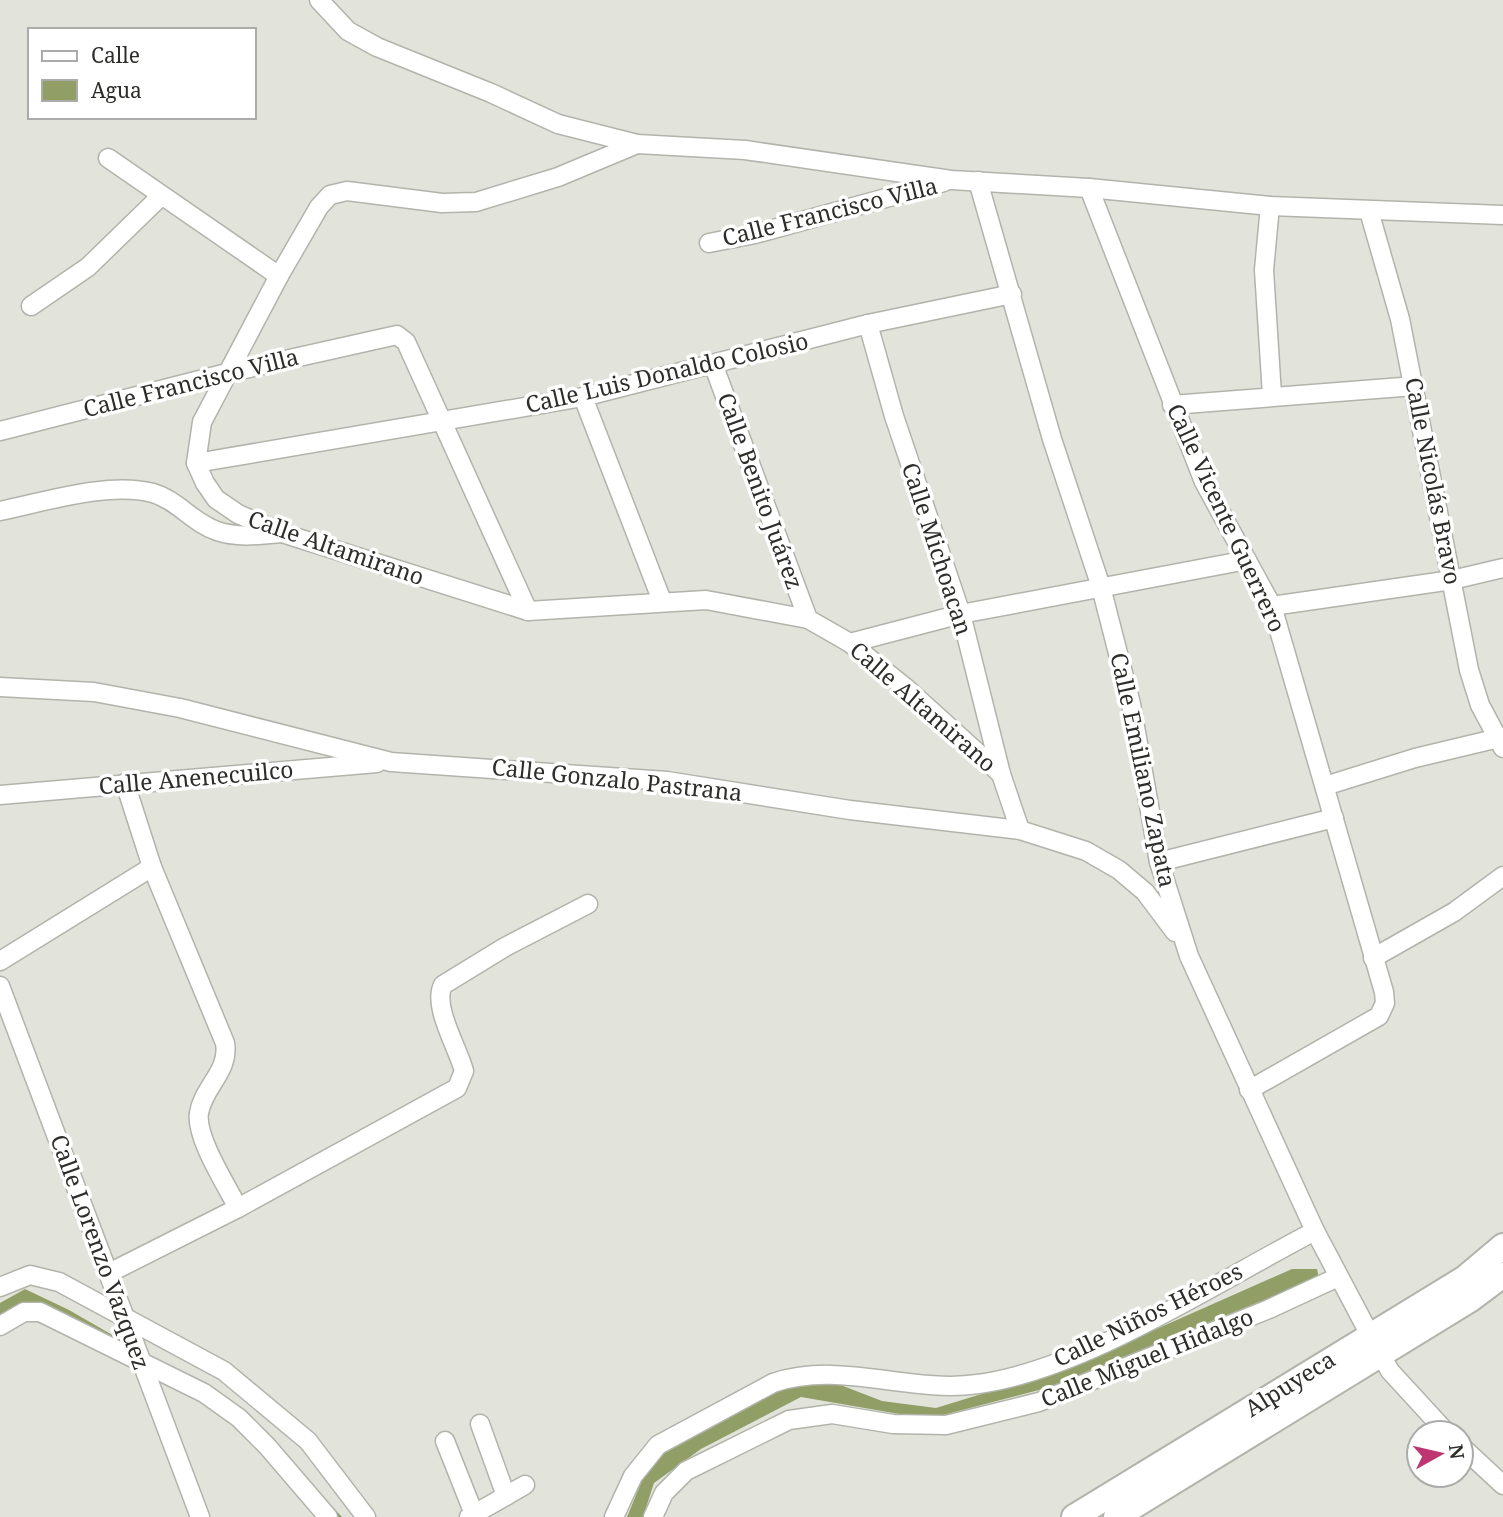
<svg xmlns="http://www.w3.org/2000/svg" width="1503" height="1517" font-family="'Noto Serif',serif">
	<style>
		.water { fill: #919f67 }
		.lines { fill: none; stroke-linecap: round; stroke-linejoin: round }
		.street-casing { stroke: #b1b4ab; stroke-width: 21 }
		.secondary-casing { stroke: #b1b4ab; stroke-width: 28 }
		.street { stroke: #fff; stroke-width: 18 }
		.secondary { stroke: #fff; stroke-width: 24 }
		.labels { text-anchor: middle; stroke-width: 7; stroke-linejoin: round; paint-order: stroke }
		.street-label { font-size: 23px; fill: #2d2e2a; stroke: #fff }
	</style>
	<rect width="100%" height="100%" fill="#e2e4dc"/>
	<g class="water">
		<polygon points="1292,1269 1317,1269 1320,1282 1081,1379 928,1419 801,1397 701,1449 654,1483 643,1517 627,1517 650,1461 795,1382 838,1384 882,1401 936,1408 1073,1366"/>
		<polygon points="25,1289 69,1310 244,1411 342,1517 325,1517 260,1443 190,1384 23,1304 0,1317 0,1303"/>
	</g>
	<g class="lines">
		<defs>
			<g id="street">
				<polyline points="319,0 348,31 377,47 491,93 558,124 637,144 745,150 951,180 1089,188 1270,206 1503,215"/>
				<polyline points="637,144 558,177 476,202 442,203 347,191 330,195 319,207 279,276 202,422 196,463 205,483 216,499 238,514 282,533 528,611 706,600 808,619 850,643 906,688 1001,774 1020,830"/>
				<polyline points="108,158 279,276"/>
				<polyline points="978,181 1052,439 1101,587 1131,704 1159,862 1189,956 1315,1231 1370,1335 1390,1371 1447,1433"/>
				<polyline points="1089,188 1204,482 1272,606 1384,992 1385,1003 1379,1016 1249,1090"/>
				<polyline points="1270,206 1264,270 1272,395"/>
				<polyline points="1369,211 1400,319 1469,670 1480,705 1503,748"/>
				<polyline points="709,243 755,234 944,182"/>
				<polyline points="31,306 88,267 161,196"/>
				<polyline points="868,324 894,416 961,614 1001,774"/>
				<polyline points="713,364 808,619"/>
				<polyline points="583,397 662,601"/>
				<polyline points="1172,405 1415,386"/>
				<polyline points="0,431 227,373 397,335 406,342 528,611"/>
				<polyline points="196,463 583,397 868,324 1012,294"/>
				<path d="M0 511C44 502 109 481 153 493 177 500 193 523 217 531 237 538 260 535 281 533"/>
				<polyline points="1272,606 1452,580 1503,568"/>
				<polyline points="850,643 961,614 1247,560"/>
				<polyline points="0,687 94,692 180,708 391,762 667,781 850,810 1020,830 1086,851 1119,870 1145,892 1175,932"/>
				<path d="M125 783 152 867 225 1043C230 1071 203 1087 199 1113 195 1137 227 1186 238 1208"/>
				<polyline points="1325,786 1415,758 1503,737"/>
				<polyline points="0,795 377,763"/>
				<polyline points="1159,862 1334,818"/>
				<polyline points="1373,958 1454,912 1503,876"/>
				<polyline points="0,961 152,867"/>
				<polyline points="0,986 200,1517"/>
				<path d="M109 1273 238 1208 457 1088 464 1071C458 1048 432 1006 443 985L505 947 588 904"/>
				<polyline points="0,1287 30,1275 59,1282 224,1371 308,1441 366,1517"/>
				<polyline points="0,1326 24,1312 40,1312 204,1393 239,1418 267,1446 328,1517"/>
				<polyline points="480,1424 506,1496"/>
				<polyline points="445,1441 474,1514"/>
				<polyline points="1461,1446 1503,1485"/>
				<polyline points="469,1517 525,1485"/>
				<path d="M614 1517 633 1476 658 1445 773 1383C840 1360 910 1394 978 1384 1086 1369 1216 1282 1315 1231"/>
				<polyline points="653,1517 664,1493 686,1471 789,1420 832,1414 893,1424 946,1425 1039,1402 1269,1309 1338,1277"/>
			</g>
			<g id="secondary">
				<polyline points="1074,1517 1465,1278 1503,1246"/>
				<polyline points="1116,1517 1471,1299 1503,1275"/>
			</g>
		</defs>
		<use href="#street" class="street-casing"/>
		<use href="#secondary" class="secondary-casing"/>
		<use href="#street" class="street"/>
		<use href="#secondary" class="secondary"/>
	</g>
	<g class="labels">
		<g class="street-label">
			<text transform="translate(830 212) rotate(-14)" y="8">Calle Francisco Villa</text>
			<text transform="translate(667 373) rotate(-13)" y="8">Calle Luis Donaldo Colosio</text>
			<text transform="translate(191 383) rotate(-14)" y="8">Calle Francisco Villa</text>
			<text transform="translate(1433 481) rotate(79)" y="8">Calle Nicolás Bravo</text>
			<text transform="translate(760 491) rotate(70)" y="8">Calle Benito Juárez</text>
			<text transform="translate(1226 518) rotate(65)" y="8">Calle Vicente Guerrero</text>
			<text transform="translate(336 548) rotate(19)" y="8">Calle Altamirano</text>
			<text transform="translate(937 549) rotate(72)" y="8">Calle Michoacan</text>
			<text transform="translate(923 707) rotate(41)" y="8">Calle Altamirano</text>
			<text transform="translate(1143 770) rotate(78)" y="8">Calle Emiliano Zapata</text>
			<text transform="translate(196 778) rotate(-5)" y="8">Calle Anenecuilco</text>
			<text transform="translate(617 780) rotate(6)" y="8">Calle Gonzalo Pastrana</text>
			<text transform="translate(100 1252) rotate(70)" y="8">Calle Lorenzo Vazquez</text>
			<text transform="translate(1148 1315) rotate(-26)" y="8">Calle Niños Héroes</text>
			<text transform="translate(1147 1358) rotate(-22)" y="8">Calle Miguel Hidalgo</text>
			<text transform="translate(1290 1384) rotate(-32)" y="8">Alpuyeca</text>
		</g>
	</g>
	<rect x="28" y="28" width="228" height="91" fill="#ffffff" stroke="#ababaa" stroke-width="2"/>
	<rect x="42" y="51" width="35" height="10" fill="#ffffff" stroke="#ababaa" stroke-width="2"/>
	<text x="91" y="63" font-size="21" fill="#2d2e2a">Calle</text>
	<rect x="42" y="80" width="35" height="21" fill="#919f67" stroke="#ababaa" stroke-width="2"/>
	<text x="91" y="98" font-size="21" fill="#2d2e2a">Agua</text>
	<g transform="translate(1440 1454) rotate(82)"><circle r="33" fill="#ffffff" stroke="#ababaa" stroke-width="2"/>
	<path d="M0-5L12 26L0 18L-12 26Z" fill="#be3571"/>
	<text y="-10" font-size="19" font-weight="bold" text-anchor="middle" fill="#2d2e2a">N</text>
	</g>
</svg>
